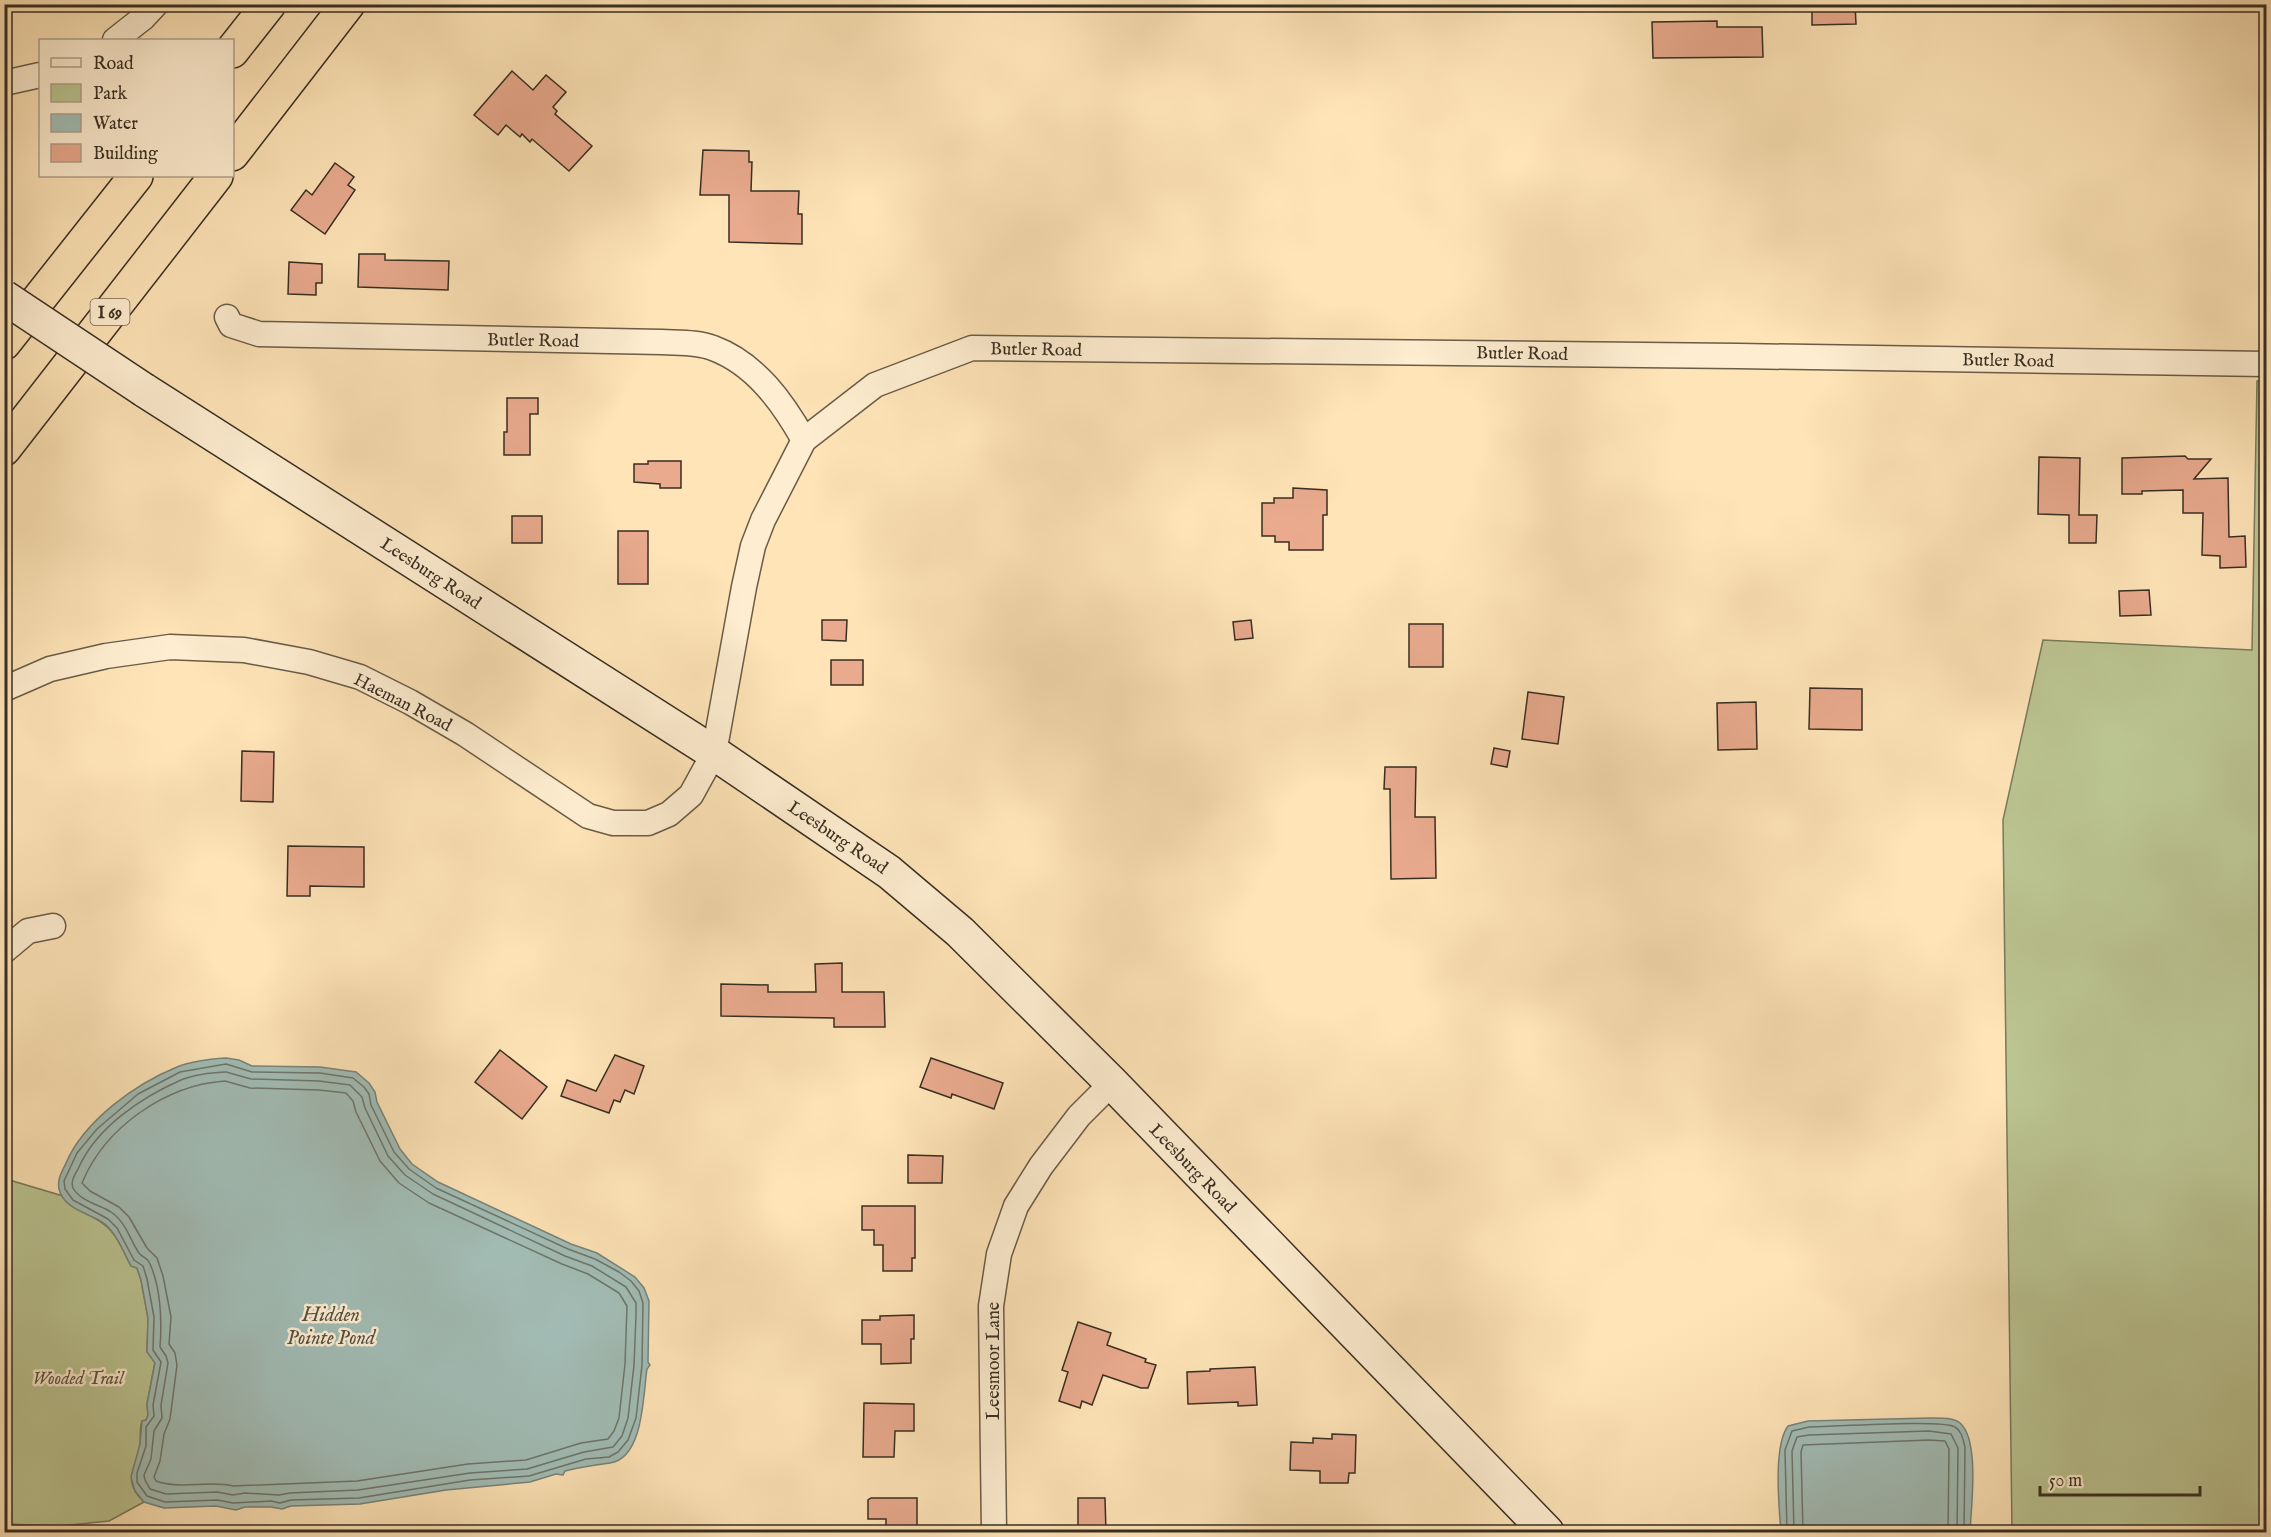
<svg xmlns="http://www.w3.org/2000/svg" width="2271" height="1537" font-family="'IM FELL English',serif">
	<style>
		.green { fill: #bbc592; stroke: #7a7a5a; stroke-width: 1.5 }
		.water { fill: #a2bdb6; stroke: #78847b; stroke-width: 1.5 }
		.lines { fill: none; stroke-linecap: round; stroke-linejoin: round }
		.shore { stroke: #6d766c; stroke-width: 1.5 }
		.building { fill: #e9aa8e; stroke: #382e22; stroke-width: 1.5 }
		.street-casing { stroke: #6a5c47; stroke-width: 27 }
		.secondary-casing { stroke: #382e22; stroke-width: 36 }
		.highway-casing { stroke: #382e22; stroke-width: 36 }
		.street { stroke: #feedd0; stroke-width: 24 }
		.secondary { stroke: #feedd0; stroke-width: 33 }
		.highway { stroke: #fee4b7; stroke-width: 33 }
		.secondary-bridge-casing { stroke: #382e22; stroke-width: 36; stroke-linecap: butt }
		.secondary-bridge { stroke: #feedd0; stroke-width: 33 }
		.labels { text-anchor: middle; stroke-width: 5; stroke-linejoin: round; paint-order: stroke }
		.shield { fill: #feedd0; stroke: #736756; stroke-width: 1.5 }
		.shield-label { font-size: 16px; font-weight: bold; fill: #382e22 }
		.street-label { font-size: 18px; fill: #382e22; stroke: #feedd0 }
		.park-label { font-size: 18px; font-style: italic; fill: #59543e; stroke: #feedd0 }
		.water-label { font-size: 20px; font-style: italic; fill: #525247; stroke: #feedd0 }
	</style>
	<rect width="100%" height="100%" fill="#fee4b7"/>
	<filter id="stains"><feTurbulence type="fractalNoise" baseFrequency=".00333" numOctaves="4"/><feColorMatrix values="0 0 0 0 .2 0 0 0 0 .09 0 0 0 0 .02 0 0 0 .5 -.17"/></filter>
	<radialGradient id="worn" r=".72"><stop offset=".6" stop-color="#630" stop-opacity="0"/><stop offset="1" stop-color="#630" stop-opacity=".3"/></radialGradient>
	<g class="green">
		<polygon points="2257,381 2266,381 2266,1532 2012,1532 2003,820 2043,640 2252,650"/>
		<path d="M6 1179 63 1196C75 1211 92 1214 106 1226 118 1236 124 1253 131 1266L137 1268 141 1280 148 1318 147 1352 155 1362 147 1404 148 1415 146 1420 142 1421C139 1430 141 1437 140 1445 136 1469 121 1480 144 1502L109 1521 61 1526 5 1524Z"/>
	</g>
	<g class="water">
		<path d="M226 1058 239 1060 252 1066 320 1067 356 1072 369 1083 375 1092 377 1102 400 1149 412 1164 438 1182 571 1244 597 1253 635 1277 644 1288 649 1301 648 1362 650 1365 647 1369C643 1394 644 1458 610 1463 595 1465 580 1467 565 1471L563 1475 556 1474 530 1482 446 1490 360 1504 291 1506 282 1509 271 1507H245L236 1510 216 1506 164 1508 144 1502 135 1491 131 1477 140 1444 142 1421 146 1420 148 1415 147 1404 155 1363 147 1352 148 1318 141 1280 137 1268 131 1266C124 1253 117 1234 105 1224 90 1213 64 1210 59 1189 57 1179 62 1172 66 1163 84 1121 135 1084 177 1067 192 1061 210 1059 226 1058Z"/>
		<path d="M1929 1418C1939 1418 1953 1417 1960 1423 1980 1440 1971 1508 1970 1532H1781C1779 1507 1773 1446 1788 1426L1808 1421Z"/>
	</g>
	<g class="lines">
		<g class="shore">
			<polygon points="226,1064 252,1072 320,1073 353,1078 364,1087 369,1094 371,1105 394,1152 409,1169 436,1188 568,1249 595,1259 619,1272 631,1281 639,1291 643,1303 642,1365 636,1418 628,1440 618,1452 609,1457 586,1459 529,1476 470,1480 359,1498 291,1500 280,1503 271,1501 233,1503 217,1500 165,1502 147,1496 137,1482 137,1473 146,1446 146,1427 154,1416 153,1405 161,1362 153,1350 154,1317 147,1279 143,1266 134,1260 117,1228 108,1219 73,1200 65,1189 64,1181 77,1153 97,1129 138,1094 180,1072"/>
			<path d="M226 1072 251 1079 319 1081 350 1085 362 1097 365 1108 388 1156 405 1175 433 1194 565 1256 592 1266 626 1287 636 1303V1316L634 1365 628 1418 622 1436 613 1447 584 1452 527 1469 470 1473 358 1490 290 1493 279 1495 245 1493 233 1495 217 1492 166 1494 150 1489 145 1480 144 1475 151 1459 154 1431 162 1418 161 1405 168 1363 166 1356 160 1347C162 1322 161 1286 149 1262 147 1258 142 1257 139 1253 130 1240 126 1222 111 1212 100 1205 80 1201 73 1188 70 1181 76 1173 79 1167 97 1127 142 1097 181 1080 195 1074 211 1073 226 1072Z"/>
			<path d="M225 1081 250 1088 319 1090 346 1093 353 1101 356 1112 380 1161 399 1183 429 1203 562 1264 588 1274 619 1293 627 1306 625 1364 619 1418 614 1431 608 1439 581 1443 526 1460 468 1464 357 1481 233 1486C208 1480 180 1490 156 1481L154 1477 160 1461 164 1434 170 1419 177 1365 175 1353 169 1344 171 1317 163 1276 157 1258 147 1248 129 1217 119 1207 90 1191 82 1183C105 1127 166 1085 225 1081Z"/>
			<path d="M1787 1532 1785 1450 1792 1431 1809 1427C1831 1427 1943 1419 1955 1427 1962 1431 1963 1440 1965 1447L1964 1532"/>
			<polyline points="1794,1532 1792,1451 1797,1437 1809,1435 1929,1431 1951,1434 1958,1448 1957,1532"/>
			<polyline points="1803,1532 1801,1452 1803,1445 1929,1440 1945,1441 1949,1449 1948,1532"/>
		</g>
	</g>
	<g class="building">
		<polygon points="1812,4 1855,4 1856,24 1812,25"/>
		<polygon points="1717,21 1717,27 1762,27 1763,57 1653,58 1652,22"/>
		<polygon points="512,71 533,90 546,75 566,92 553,107 557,111 555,114 592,146 569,171 532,139 530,142 522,134 520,137 506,125 498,135 474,115"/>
		<polygon points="703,150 749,151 749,162 752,162 751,191 799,191 798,214 802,214 802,244 729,242 729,195 700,195"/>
		<polygon points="335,163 354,177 348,185 355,190 325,234 291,210 306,190 312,195"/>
		<polygon points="359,254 385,254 385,260 449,261 448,290 358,287"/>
		<polygon points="289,262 322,264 322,283 316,283 316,295 288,294"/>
		<polygon points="507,398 538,398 538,414 530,414 530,455 504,455 504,432 507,432"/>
		<polygon points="2185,456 2188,459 2211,459 2194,479 2228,478 2229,537 2245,536 2246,567 2220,568 2220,556 2202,555 2203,513 2183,513 2183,490 2142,491 2142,494 2122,494 2122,458"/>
		<polygon points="2039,457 2080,458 2079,515 2097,515 2096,543 2069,543 2069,515 2038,514"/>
		<polygon points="648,461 681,461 681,488 660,488 660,484 634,482 634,464 648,464"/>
		<polygon points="1293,488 1327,490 1327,515 1323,515 1323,550 1289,550 1289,542 1275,542 1275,536 1262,536 1262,503 1274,503 1274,498 1293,498"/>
		<rect x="512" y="516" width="30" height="27"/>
		<rect x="618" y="531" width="30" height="53"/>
		<polygon points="2149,590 2151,615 2120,616 2119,591"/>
		<polygon points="822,620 847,620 846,641 822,640"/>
		<polygon points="1251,620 1253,638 1235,640 1233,622"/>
		<rect x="1409" y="624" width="34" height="43"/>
		<rect x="831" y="660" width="32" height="25"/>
		<polygon points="1810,688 1862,689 1862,730 1809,729"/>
		<polygon points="1528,692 1564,697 1558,744 1522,739"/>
		<polygon points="1756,702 1757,749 1718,750 1717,703"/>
		<polygon points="1494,748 1510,751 1507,767 1491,764"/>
		<polygon points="242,751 274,752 273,802 241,801"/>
		<polygon points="1385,767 1416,767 1415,817 1435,817 1436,878 1391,879 1390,789 1384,789"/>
		<polygon points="288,846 364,847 364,887 310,886 310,896 287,896"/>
		<polygon points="842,963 842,992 884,992 885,1027 834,1027 834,1018 721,1016 721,984 768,985 768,992 816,992 815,964"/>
		<polygon points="500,1050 547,1087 522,1119 475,1082"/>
		<polygon points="615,1055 644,1066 634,1094 625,1090 620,1102 614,1100 609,1113 561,1096 567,1080 596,1091"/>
		<polygon points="931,1058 1003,1083 994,1109 952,1094 951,1098 920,1087"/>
		<polygon points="908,1155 943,1156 942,1183 908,1183"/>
		<polygon points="862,1206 915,1206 915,1258 912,1258 912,1271 883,1271 883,1245 874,1245 874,1230 862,1230"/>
		<polygon points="914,1315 914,1339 911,1339 911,1363 881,1364 881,1344 862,1344 862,1320 880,1320 880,1316"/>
		<polygon points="1078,1322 1111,1333 1107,1345 1146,1359 1145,1362 1156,1365 1148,1388 1141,1388 1103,1375 1092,1405 1082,1401 1080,1408 1059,1401 1068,1372 1062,1370"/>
		<polygon points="1255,1367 1257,1405 1238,1406 1238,1402 1188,1404 1187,1372 1210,1371 1210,1369"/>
		<polygon points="864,1403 914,1404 914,1431 895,1431 894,1457 863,1457"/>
		<polygon points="1332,1434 1356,1435 1355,1473 1349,1473 1348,1483 1320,1483 1320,1471 1290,1470 1291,1442 1313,1443 1313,1438 1332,1439"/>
		<polygon points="871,1498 917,1498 917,1533 886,1533 886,1519 868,1519 868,1500"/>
		<polygon points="1078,1498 1105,1498 1106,1533 1078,1533"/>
	</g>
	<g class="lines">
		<defs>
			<g id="street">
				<polyline points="115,40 143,18 156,4"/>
				<polyline points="4,83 40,75"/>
				<path d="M227 317 231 325 259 334 662 342C679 343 698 342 713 348 756 364 783 403 804 440"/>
				<polyline points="4,689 50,669 106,656 170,647 244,650 309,662 360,677 410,702 465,734 588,816 613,823 648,823 669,814 691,795 714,753 744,587 753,546 763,520 804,440 875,385 972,348 1738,356 2266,364"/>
				<polyline points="4,951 28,931 53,926"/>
				<polyline points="994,1532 991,1306 999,1254 1016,1206 1041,1166 1079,1116 1112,1083"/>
			</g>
			<polyline id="secondary" points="144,390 714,753 889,872 960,932 1112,1083 1547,1532"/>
			<g id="highway">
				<polyline points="232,51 269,4"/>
				<polyline points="232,154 348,4"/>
				<polyline points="4,343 136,176"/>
				<polyline points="4,449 216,176"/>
			</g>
		</defs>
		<use href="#street" class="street-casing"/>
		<use href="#secondary" class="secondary-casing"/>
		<use href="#highway" class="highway-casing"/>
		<use href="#street" class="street"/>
		<use href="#secondary" class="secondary"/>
		<use href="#highway" class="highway"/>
		<defs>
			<polyline id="secondary-bridge" points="4,297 144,390"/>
		</defs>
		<use href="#secondary-bridge" class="secondary-bridge-casing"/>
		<use href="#secondary-bridge" class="secondary-bridge"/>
	</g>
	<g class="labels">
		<rect class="shield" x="90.5" y="299" width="39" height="26" rx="4.5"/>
		<g class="shield-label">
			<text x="110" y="318">I 69</text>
		</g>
		<g class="street-label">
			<text transform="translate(533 340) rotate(1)" y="6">Butler Road</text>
			<text transform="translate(1036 349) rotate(1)" y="6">Butler Road</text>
			<text transform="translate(1522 353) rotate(1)" y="6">Butler Road</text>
			<text transform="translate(2008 360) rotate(1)" y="6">Butler Road</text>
			<text transform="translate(431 573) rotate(33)" y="6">Leesburg Road</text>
			<text transform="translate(403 702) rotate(27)" y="6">Haeman Road</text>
			<text transform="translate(838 837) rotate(34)" y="6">Leesburg Road</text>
			<text transform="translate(1193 1168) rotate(46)" y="6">Leesburg Road</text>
			<text transform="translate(993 1361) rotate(-90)" y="6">Leesmoor Lane</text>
		</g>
		<g class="park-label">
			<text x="78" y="1384">Wooded Trail</text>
		</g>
		<g class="water-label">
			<text x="331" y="1321">Hidden<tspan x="331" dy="23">Pointe Pond</tspan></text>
		</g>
	</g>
	<rect width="2271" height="1537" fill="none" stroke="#fee4b7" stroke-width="24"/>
	<rect x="6" y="6" width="2259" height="1525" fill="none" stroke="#382e22" stroke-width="3"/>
	<rect x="12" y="12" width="2247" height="1513" fill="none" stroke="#382e22" stroke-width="1.5"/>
	<rect x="39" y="39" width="195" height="138" fill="#feedd0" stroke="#afa18a" stroke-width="1.5"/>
	<rect x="51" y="58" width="30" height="9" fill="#feedd0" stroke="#afa18a" stroke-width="1.5"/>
	<text x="93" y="69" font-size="18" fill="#382e22">Road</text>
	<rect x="51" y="84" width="30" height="18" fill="#bbc592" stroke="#afa18a" stroke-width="1.5"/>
	<text x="93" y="99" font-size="18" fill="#382e22">Park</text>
	<rect x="51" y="114" width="30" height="18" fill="#a2bdb6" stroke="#afa18a" stroke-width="1.5"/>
	<text x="93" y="129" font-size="18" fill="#382e22">Water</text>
	<rect x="51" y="144" width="30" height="18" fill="#e9aa8e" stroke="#afa18a" stroke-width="1.5"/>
	<text x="93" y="159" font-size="18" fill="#382e22">Building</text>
	<path d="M2040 1486v9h160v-9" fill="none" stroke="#382e22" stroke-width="3"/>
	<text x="2049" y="1486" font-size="18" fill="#382e22" stroke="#feedd0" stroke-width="4.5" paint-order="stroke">50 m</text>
	<rect width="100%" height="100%" filter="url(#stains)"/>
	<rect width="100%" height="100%" fill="url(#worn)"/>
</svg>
